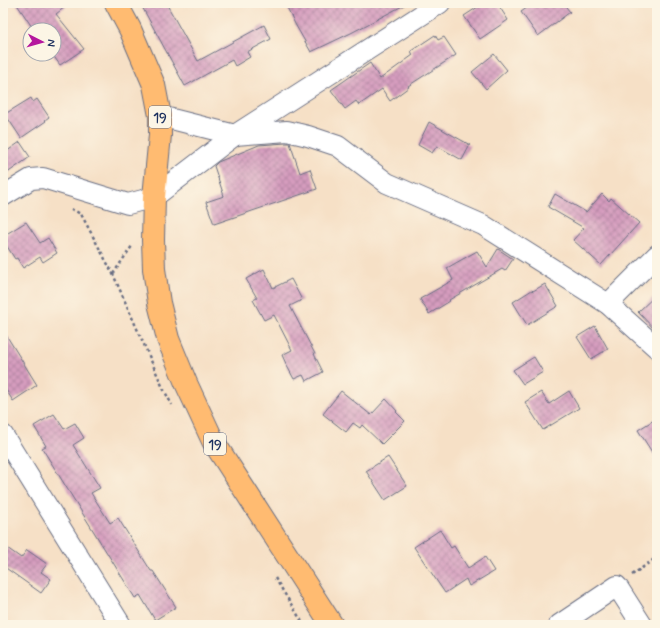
<svg xmlns="http://www.w3.org/2000/svg" width="660" height="628" font-family="Mynerve,sans-serif">
	<style>
		.building { fill: url(#building-cross-hatch) }
		.lines { fill: none; stroke-linecap: round; stroke-linejoin: round }
		.street-casing { stroke: #686d82; stroke-width: 22 }
		.primary-casing { stroke: #686d82; stroke-width: 24 }
		.path { stroke: #686d82; stroke-width: 2.5; stroke-dasharray: 3 3; stroke-linecap: butt }
		.street { stroke: #fff; stroke-width: 20 }
		.primary { stroke: #ffbb71; stroke-width: 22 }
		.labels { text-anchor: middle; stroke-width: 3; stroke-linejoin: round; paint-order: stroke }
		.shield { fill: #fcf5e5; stroke: #5e6a86; stroke-width: 1 }
		.shield-label { font-size: 13px; font-weight: bold; fill: #1b2f5e }
	</style>
	<defs>
		<pattern id="building-cross-hatch" width="8" height="8" patternUnits="userSpaceOnUse"><rect width="8" height="8" fill="#d59cbe"/><path d="M0 0l8 8M0 8l8-8" fill="none" stroke="#ac809e"/></pattern>
	</defs>
	<rect width="100%" height="100%" fill="#fcf5e5"/>
	<filter id="ink" filterUnits="userSpaceOnUse"><feTurbulence type="fractalNoise" baseFrequency=".025" numOctaves="2"/><feDisplacementMap in="SourceGraphic" scale="8" xChannelSelector="R" yChannelSelector="G"/><feConvolveMatrix kernelMatrix="1 2 1 2 8 2 1 2 1" color-interpolation-filters="sRGB"/></filter>
	<filter id="wash" filterUnits="userSpaceOnUse"><feTurbulence type="fractalNoise" baseFrequency=".012" numOctaves="4" result="noise"/><feDisplacementMap in="SourceGraphic" scale="16" xChannelSelector="R" yChannelSelector="G"/><feGaussianBlur stdDeviation="0.9" result="paint"/><feColorMatrix in="noise" values="0 0 0 0 0 0 0 0 0 0 0 0 0 0 0 0 0 1.4 0 .05"/><feComposite in="paint" operator="in"/></filter>
	<g filter="url(#wash)">
		<rect width="100%" height="100%" fill="#f6e0c6"/>
		<g id="blocks">
			<g class="building">
				<polygon points="16,3 70,3 56,14 84,49 60,65 52,54 54,54 54,30 34,30"/>
				<polygon points="140,3 166,3 198,61 264,25 271,39 247,52 250,57 235,66 232,60 185,86"/>
				<polygon points="285,3 408,3 351,33 311,52 295,24"/>
				<polygon points="484,3 497,3 508,20 480,39 464,16"/>
				<polygon points="534,3 563,3 570,12 538,36 521,12"/>
				<polygon points="435,35 438,40 444,37 456,55 408,86 409,87 390,101 382,89 359,105 356,101 345,109 331,90 370,63 380,79 413,55 411,51"/>
				<polygon points="494,54 507,70 486,89 472,72"/>
				<polygon points="31,98 33,102 37,99 49,117 45,120 46,121 21,138 5,114"/>
				<polygon points="429,122 470,145 462,160 437,146 432,153 418,145"/>
				<polygon points="20,142 30,157 3,176 3,154"/>
				<polygon points="286,143 290,143 300,173 310,169 317,189 214,224 206,202 224,196 214,166 218,162 259,145"/>
				<polygon points="555,194 586,212 602,194 609,201 611,198 639,223 601,265 573,240 584,228 548,207"/>
				<polygon points="26,222 40,243 48,238 57,253 43,262 40,257 23,268 17,258 15,259 3,240 3,236"/>
				<polygon points="498,249 513,259 505,271 502,269 449,300 450,301 429,314 420,299 453,280 447,268 477,251 487,267"/>
				<polygon points="264,269 273,288 291,279 302,300 290,306 315,354 314,354 323,372 306,381 303,375 294,379 287,366 282,355 292,350 274,315 264,320 253,300 257,298 246,279"/>
				<polygon points="545,284 558,306 527,325 513,302 532,290 533,291"/>
				<polygon points="657,294 657,332 638,312"/>
				<polygon points="595,326 608,349 591,359 577,337"/>
				<polygon points="3,330 37,385 13,401 3,385"/>
				<polygon points="534,357 543,372 523,384 513,370"/>
				<polygon points="341,391 371,415 386,399 397,411 396,412 405,421 382,444 362,425 360,428 353,423 346,432 323,414"/>
				<polygon points="569,391 579,408 543,430 525,402 541,392 549,404"/>
				<polygon points="54,414 64,429 75,423 84,438 73,445 100,488 91,493 110,523 118,518 151,571 153,571 176,607 155,620 140,595 135,598 42,448 46,446 34,426"/>
				<polygon points="657,418 657,460 638,430"/>
				<polygon points="388,457 407,486 385,500 366,471"/>
				<polygon points="440,530 451,548 454,546 468,568 485,557 494,571 469,586 466,579 445,593 414,547"/>
				<polygon points="3,545 21,558 27,550 47,564 41,572 51,579 41,593 3,566"/>
			</g>
		</g>
	</g>
	<g filter="url(#ink)">
		<use href="#blocks" fill-opacity="0" stroke="#686d82" stroke-width="1"/>
		<g class="lines">
			<defs>
				<g id="street">
					<polyline points="160,116 235,135 287,131 308,136 338,146 387,183 483,225 608,304 657,348"/>
					<polyline points="3,196 31,179 43,178 128,204 154,197 235,135 440,3"/>
					<polyline points="608,304 657,255"/>
					<polyline points="3,435 121,625"/>
					<polyline points="559,625 617,586 642,625"/>
				</g>
				<polyline id="primary" points="116,3 130,29 154,85 160,116 160,135 154,197 153,240 154,269 159,303 168,339 186,383 213,441 332,625"/>
			</defs>
			<use href="#street" class="street-casing"/>
			<use href="#primary" class="primary-casing"/>
			<g class="path">
				<polyline points="71,209 81,214 113,274 163,388 172,405"/>
				<polyline points="113,274 132,246"/>
				<polyline points="632,575 657,557"/>
				<polyline points="275,578 304,625"/>
			</g>
			<use href="#street" class="street"/>
			<use href="#primary" class="primary"/>
		</g>
	</g>
	<g class="labels">
		<g class="shield">
			<rect x="149" y="106" width="22" height="22" rx="3"/>
			<rect x="204" y="433" width="22" height="22" rx="3"/>
		</g>
		<g class="shield-label">
			<text x="160" y="122">19</text>
			<text x="215" y="449">19</text>
		</g>
	</g>
	<rect width="660" height="628" fill="none" stroke="#fcf5e5" stroke-width="16"/>
	<g transform="translate(42 42) rotate(96)"><circle r="19" fill="#fcf5e5" stroke="#a2a6af"/>
	<path d="M0-3L7 15L0 10L-7 15Z" fill="#b5179e"/>
	<text y="-6" font-size="11" font-weight="bold" text-anchor="middle" fill="#1b2f5e">N</text>
	</g>
</svg>
